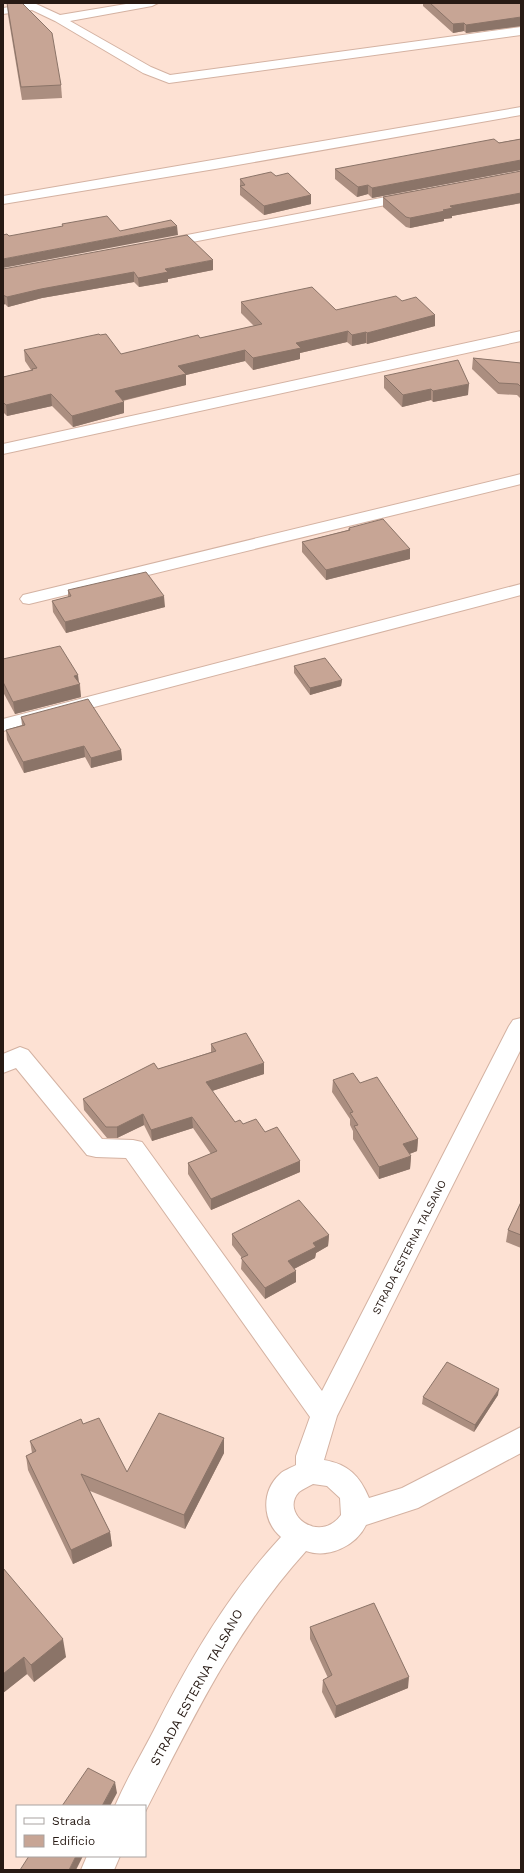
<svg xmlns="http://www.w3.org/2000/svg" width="524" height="1873" font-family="'Work Sans',sans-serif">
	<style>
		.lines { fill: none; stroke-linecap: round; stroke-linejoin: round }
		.minor-casing { stroke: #d4b2a2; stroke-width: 2 }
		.minor { fill: #fff; fill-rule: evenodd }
		.wall { fill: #ab8e80 }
		.shaded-wall { fill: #8b7468 }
		.building { fill: #c7a595; stroke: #8b7468 }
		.labels { text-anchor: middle; stroke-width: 3; stroke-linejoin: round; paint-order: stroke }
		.street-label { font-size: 11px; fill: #271a14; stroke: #fff }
		.near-street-label { font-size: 13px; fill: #271a14; stroke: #fff }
	</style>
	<rect width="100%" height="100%" fill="#fde1d3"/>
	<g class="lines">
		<defs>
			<g id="minor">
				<polygon points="19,3 34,3 60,15 132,3 158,3 152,6 70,21 151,67 170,75 521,27 521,35 169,83 143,73 55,21 32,10 3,14 3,8 21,5"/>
				<polygon points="521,107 521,115 215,169 3,204 3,196"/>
				<polygon points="412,192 417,193 419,196 417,199 161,248 156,247 154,244 156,241 161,240"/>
				<polygon points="521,331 521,341 3,454 3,444"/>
				<polygon points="521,474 521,484 29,604 23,603 20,599 23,595"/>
				<polygon points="521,584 521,595 3,731 3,719"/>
				<path d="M521 1018V1049L337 1416 324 1460C348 1464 360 1476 369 1498L402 1488 521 1427V1453L418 1508 366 1525C356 1546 328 1559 306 1551 236 1628 192 1720 145 1812V1806H115C126 1780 141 1755 154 1730 189 1661 228 1594 281 1537 262 1521 261 1491 280 1474 284 1470 291 1468 296 1465V1456L310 1417 126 1158 96 1157 87 1155 16 1068 3 1073V1054L20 1047 28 1050 102 1139 133 1140 142 1142 322 1391 509 1026 513 1020ZM313 1484 327 1486 340 1498 341 1515C319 1545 279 1513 299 1492 303 1489 309 1486 313 1484Z"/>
				<polygon points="87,1856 120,1856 114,1870 81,1870"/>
			</g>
		</defs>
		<use href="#minor" class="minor-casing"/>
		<use href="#minor" class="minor"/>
	</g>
	<g class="wall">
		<polygon points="7,3 61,85 62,98 22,100 8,15"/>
		<polygon points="423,3 521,3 521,26 466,33 464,31 453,33 423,6"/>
		<polygon points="521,139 521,170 372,198 368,194 357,197 335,179 335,169"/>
		<polygon points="521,171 521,203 452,216 452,218 444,219 444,221 410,228 406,227 383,207 383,197"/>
		<polygon points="276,176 311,195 311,204 264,215 240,195 240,179"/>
		<polygon points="3,269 213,270 168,279 168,282 139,287 134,282 42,298 8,307 5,304 3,305"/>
		<polygon points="402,301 435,315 435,326 367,344 366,343 352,346 347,342 300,353 300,359 253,370 245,361 186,375 186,385 123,401 124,402 124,413 73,427 52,406 7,416 3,412 3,377 31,370 25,361 24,350 121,354 200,338 254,326 241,313 241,302 336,310"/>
		<polygon points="473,358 521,363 521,399 517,395 498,394 472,369"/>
		<polygon points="384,376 468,395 433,402 431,400 402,407 384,388"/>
		<polygon points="349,528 410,549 410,559 326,580 302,552 302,542 348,530"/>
		<polygon points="68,590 165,607 66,633 53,612 52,601 68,597"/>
		<polygon points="3,659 80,684 81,697 15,714 3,692"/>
		<polygon points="294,666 342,680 341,686 310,695 294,673"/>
		<polygon points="21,717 121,750 122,760 91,768 85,757 24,773 7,740 6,730 22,725"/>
		<polygon points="211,1044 264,1074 212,1091 235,1122 243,1124 265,1132 300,1161 300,1172 211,1210 188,1174 188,1163 211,1154 193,1128 152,1141 144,1125 117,1138 107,1138 84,1110 83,1099 158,1069 211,1052"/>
		<polygon points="333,1080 360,1083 418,1139 417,1151 409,1154 411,1156 410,1169 379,1179 353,1139 353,1131 350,1125 350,1119 332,1092"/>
		<polygon points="521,1202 521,1248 506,1242 508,1230"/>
		<polygon points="232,1234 329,1235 328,1246 316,1253 315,1258 294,1269 296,1282 265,1299 241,1269 242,1258 232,1245"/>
		<polygon points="498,1395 474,1432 422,1404 423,1397"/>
		<polygon points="83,1424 127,1472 224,1438 224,1453 185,1529 90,1491 110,1532 112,1546 73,1564 28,1470 26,1456 32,1453 30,1441"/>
		<polygon points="3,1568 66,1657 34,1682 27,1674 3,1693"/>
		<polygon points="310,1627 408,1688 335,1718 322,1692 323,1680 328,1678 310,1639"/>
	</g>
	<g class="shaded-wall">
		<polygon points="521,17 521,26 466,33 466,25"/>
		<polygon points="464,23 464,31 453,33 453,24"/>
		<polygon points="521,160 521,170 372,198 372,188"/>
		<polygon points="368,185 368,194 357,197 358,187"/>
		<polygon points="521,193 521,203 452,216 452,218 444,219 444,221 410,228 410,218 443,210 450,206"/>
		<polygon points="311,195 311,204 264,215 264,206"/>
		<polygon points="177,226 178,235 3,268 3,259"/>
		<polygon points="213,260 213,270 168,279 168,282 139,287 138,278 165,269"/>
		<polygon points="134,272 134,282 42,298 8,307 7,297 41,289"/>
		<polygon points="3,295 4,295 5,304 3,305"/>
		<polygon points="435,315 435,326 367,344 367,333"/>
		<polygon points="348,331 347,342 300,353 300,359 253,370 253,358 296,343"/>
		<polygon points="366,332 366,343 352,346 352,335"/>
		<polygon points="245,350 245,361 186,375 186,385 116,402 115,391 178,366"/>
		<polygon points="469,384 468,395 433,402 433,391"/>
		<polygon points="431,389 431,400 402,407 403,395"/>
		<polygon points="51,394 52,406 7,416 6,405"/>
		<polygon points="124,402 124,413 73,427 72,416"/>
		<polygon points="410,549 410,559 326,580 326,570"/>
		<polygon points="164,596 165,607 66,633 65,622"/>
		<polygon points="78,675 81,697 15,714 13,702 74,676"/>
		<polygon points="342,680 341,686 310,695 310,688"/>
		<polygon points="84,746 85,757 24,773 23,762"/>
		<polygon points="121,750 122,760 91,768 91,758"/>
		<polygon points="264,1063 264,1074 206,1093 206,1082"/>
		<polygon points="143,1114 144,1125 117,1138 117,1127"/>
		<polygon points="192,1117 193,1128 152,1141 151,1130"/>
		<polygon points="418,1139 417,1151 402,1157 403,1144"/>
		<polygon points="411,1156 410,1169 379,1179 379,1167"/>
		<polygon points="300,1161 300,1172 211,1210 211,1199"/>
		<polygon points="329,1235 328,1246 316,1253 315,1258 288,1272 288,1261 313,1243"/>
		<polygon points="296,1271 296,1282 265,1299 265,1288"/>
		<polygon points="499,1389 498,1395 474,1432 475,1425"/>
		<polygon points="224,1438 224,1453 185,1529 184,1515"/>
		<polygon points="110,1532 112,1546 73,1564 71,1550"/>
		<polygon points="63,1639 66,1657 34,1682 31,1665"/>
		<polygon points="24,1657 27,1674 3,1693 3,1674"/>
		<polygon points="409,1677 408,1688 335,1718 336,1706"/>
		<polygon points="115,1782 117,1793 110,1806 102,1806"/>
		<polygon points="76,1856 83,1856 76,1870 69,1870"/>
	</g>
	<g class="building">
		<polygon points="7,3 22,3 52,33 61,85 21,87"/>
		<polygon points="430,3 521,3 521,17 466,25 464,23 453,24"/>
		<polygon points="494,139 499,143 521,139 521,160 372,188 368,185 358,187 335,169"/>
		<polygon points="521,171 521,193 450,206 453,208 443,210 445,211 410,218 406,217 383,197"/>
		<polygon points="271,172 276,176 288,173 311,195 264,206 240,186 245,185 240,179"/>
		<polygon points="107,216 120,231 171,220 177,226 3,259 3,235 7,234 9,236 63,226 62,224"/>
		<polygon points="187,235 213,260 165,269 168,272 138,278 134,272 41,289 7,297 3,295 3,269"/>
		<polygon points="312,287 336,310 396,296 402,301 416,297 435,315 367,333 366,332 352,335 348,331 296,343 301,348 253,358 245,350 178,366 186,374 115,391 124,402 72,416 51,394 6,405 3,402 3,377 33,370 32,369 37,368 24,350 99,334 100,335 106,334 121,354 198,335 200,338 262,324 241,302"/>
		<polygon points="473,358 521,363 521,387 518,384 499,383"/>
		<polygon points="458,360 469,384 433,391 431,389 403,395 384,376"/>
		<polygon points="383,519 410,549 326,570 302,542 350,530 349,528"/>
		<polygon points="146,572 164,596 65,622 52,601 71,596 68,590"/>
		<polygon points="60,646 78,675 74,676 80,684 13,702 3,682 3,659"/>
		<polygon points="325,658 342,680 310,688 294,666"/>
		<polygon points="88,699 121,750 91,758 84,746 23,762 6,730 25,725 21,717"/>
		<polygon points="246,1033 264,1063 206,1082 235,1122 240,1120 243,1124 256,1119 265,1132 277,1127 300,1161 211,1199 188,1163 217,1151 192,1117 151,1130 143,1114 117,1127 106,1127 83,1099 154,1063 158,1069 216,1051 211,1044"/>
		<polygon points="353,1073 360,1083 377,1077 418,1139 403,1144 411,1156 379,1167 354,1126 358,1125 350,1113 353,1112 333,1080"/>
		<polygon points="299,1200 329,1235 313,1243 316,1247 288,1261 296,1271 265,1288 241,1258 248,1255 232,1234"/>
		<polygon points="521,1202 521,1235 508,1230"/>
		<polygon points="447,1362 499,1389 475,1425 423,1397"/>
		<polygon points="159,1413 224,1438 184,1515 81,1474 110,1532 71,1550 26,1456 36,1451 30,1441 81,1419 83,1424 99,1418 127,1472"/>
		<polygon points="3,1568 63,1639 31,1665 24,1657 3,1674"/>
		<polygon points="374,1603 409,1677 336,1706 323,1680 332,1675 310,1627"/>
		<polygon points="88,1768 115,1782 102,1806 62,1806"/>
		<polygon points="29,1856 76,1856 69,1870 20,1870"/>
	</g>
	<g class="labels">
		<g class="street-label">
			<text transform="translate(409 1247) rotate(-63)" y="4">STRADA ESTERNA TALSANO</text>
		</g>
		<g class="near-street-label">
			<text transform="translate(196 1687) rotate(-61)" y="5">STRADA ESTERNA TALSANO</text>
		</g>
	</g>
	<rect width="524" height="1873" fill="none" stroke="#271a14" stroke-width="8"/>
	<rect x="16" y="1805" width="130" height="52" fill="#ffffff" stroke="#a9a3a1"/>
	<rect x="24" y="1818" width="20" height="6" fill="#ffffff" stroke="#a9a3a1"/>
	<text x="52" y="1825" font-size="12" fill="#271a14">Strada</text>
	<rect x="24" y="1835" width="20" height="12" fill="#c7a595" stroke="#a9a3a1"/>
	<text x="52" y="1845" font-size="12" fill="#271a14">Edificio</text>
</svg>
